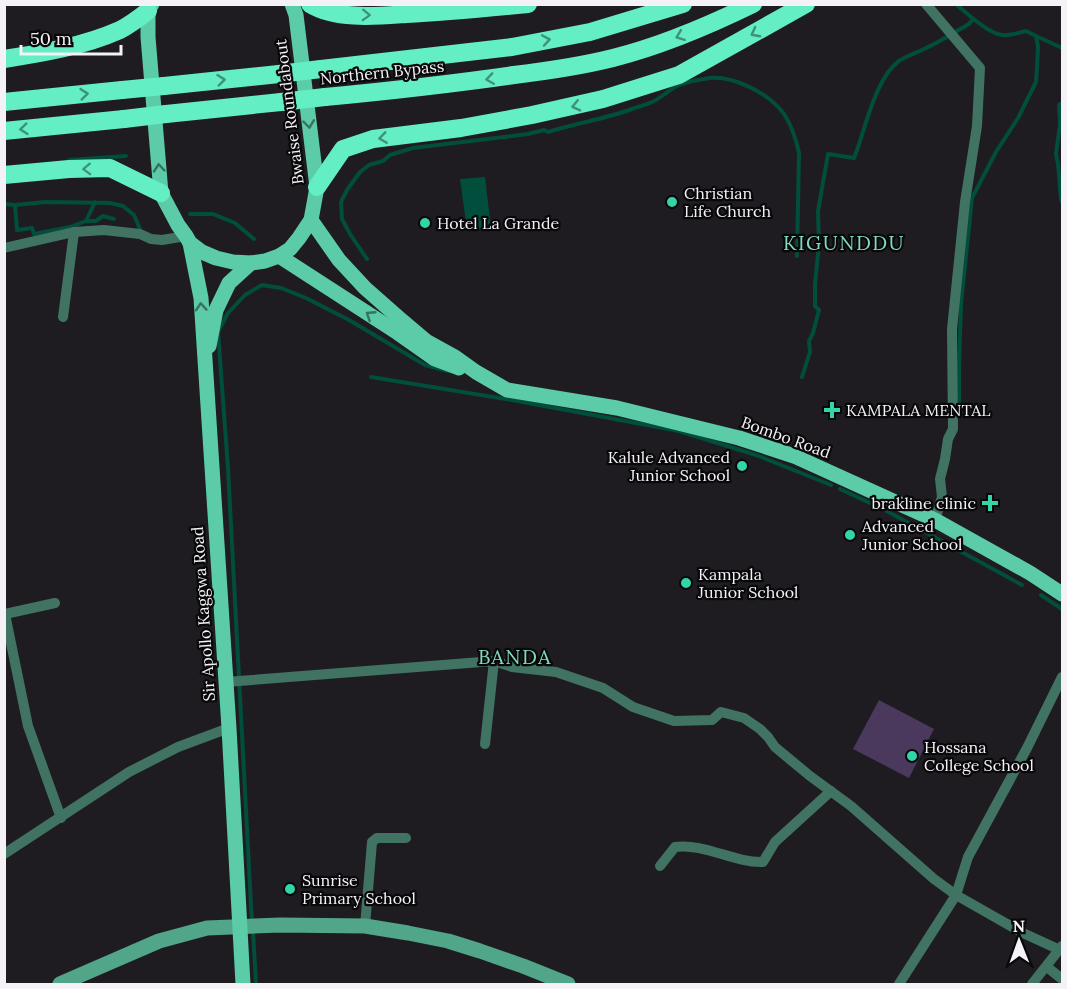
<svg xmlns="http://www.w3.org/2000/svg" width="1067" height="989" font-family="Lora,serif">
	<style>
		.green { fill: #4a395d }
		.water { fill: #004e3b }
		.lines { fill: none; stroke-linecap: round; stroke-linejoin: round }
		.stream { stroke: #004e3b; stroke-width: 4 }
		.street { stroke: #417362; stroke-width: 10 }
		.secondary { stroke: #51a589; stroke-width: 15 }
		.primary { stroke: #5bcba8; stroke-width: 15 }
		.highway { stroke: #64eec3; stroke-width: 18 }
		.highway-bridge { stroke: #64eec3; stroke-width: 18 }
		.oneway { stroke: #3f9279 }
		.oneway2 { stroke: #367360 }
		.poi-dot { fill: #33d4a8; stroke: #080709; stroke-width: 2 }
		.labels { text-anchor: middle; stroke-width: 4.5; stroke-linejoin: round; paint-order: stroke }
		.street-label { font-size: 16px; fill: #f4f2f6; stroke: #080709 }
		.poi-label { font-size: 16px; fill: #f4f2f6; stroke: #080709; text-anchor: start }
		.quarter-label { font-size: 20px; letter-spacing: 1.5px; fill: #80dcbc; stroke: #080709 }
	</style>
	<rect width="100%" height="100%" fill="#1e1c21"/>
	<polygon class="green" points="879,700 934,729 909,778 853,749"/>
	<polygon class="water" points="485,177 491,228 467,230 460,179"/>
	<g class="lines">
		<g class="stream">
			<polyline points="1036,36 1062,48"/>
			<polyline points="1062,103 1059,105 1060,124 1056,154 1058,164 1061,199 1062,202"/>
			<polyline points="69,160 126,156"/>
			<polyline points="4,204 15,205 46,202 110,203 123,206 134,215 140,229"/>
			<polyline points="15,205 17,230 32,228 34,234 70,227 86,221 95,202"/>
			<polyline points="190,214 213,214 235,223 254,239"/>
			<polyline points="87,221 96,221 103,216 114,219"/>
			<path d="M367 259 350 234 342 219 341 202 347 190 360 172 369 165 383 161 390 155 413 148 528 134 544 130 548 132C576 123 605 119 632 109 639 106 647 105 654 101 662 97 669 90 677 86 685 83 695 80 704 79 730 73 769 93 784 114 792 126 796 139 799 153L797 256"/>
			<polyline points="371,377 512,400 679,431 756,455 831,485"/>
			<path d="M802 377 810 352 809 341 813 333 819 310 815 306V284L819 245 818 211 828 154 854 158C865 131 875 78 899 61 906 56 916 53 924 49 940 42 955 32 969 24L973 19"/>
			<path d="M956 408 959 402V366L961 304 972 198 996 152 1018 118 1036 82 1037 68 1038 47 1036 36 1026 31C1018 33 1010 36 1002 35 989 34 966 13 956 4"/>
			<polyline points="840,489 883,509 1022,585"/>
			<polyline points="1041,595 1062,609"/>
			<polyline points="252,924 228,468 218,332 228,313 245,295 262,285 281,288 306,298 349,320 425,365 448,371"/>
			<polyline points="253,931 256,984"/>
		</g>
		<g class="street">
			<polyline points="926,4 980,68 977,126 965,202 952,329 953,429 948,439 945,459 940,479 942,497 935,520"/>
			<polyline points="4,248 74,232 104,230 140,234 151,239 162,240 186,236"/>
			<polyline points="63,317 74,232"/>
			<polyline points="55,603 5,614 28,726 61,818"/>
			<polyline points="226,682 494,661 512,667 556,672 603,688 633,707 674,721 712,720 721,712 744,718 760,729 768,737 775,747 810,776 851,806 934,879 956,895 1023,933 1060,950"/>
			<polyline points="485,744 494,661"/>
			<polyline points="4,854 129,772 178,747 229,728"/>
			<path d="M660 866 675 847C705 843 734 863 763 862L775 842 831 791"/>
			<polyline points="365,926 372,842 377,838 406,838"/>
			<polyline points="1047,967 1062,979"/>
			<polyline points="899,984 956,895 968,857 1027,748 1062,677"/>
			<polyline points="1032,984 1062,946"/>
		</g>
		<polyline class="secondary" points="60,984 159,941 207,928 280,925 365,926 408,933 448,941 480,951 523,966 568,984"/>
		<g class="primary">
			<polyline points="152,4 148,11 148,37 161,193 178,225 186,236 190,243 202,252 216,258 233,262 251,263 265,261 279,256 290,249 299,238 311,220 317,187 296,15 292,4"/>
			<polyline points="311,220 339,260 365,288 399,318 426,341 455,357 476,372 507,390 617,408 739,438 794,456 935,520 1030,573 1062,594"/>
			<polyline points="190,243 201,298 229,728 243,984"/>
			<polyline points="279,256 398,333 435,359 459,368"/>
			<polyline points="209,346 216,310 229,283 251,263"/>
		</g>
		<g class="highway">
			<path d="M310 4C336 20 377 16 406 14 447 12 487 8 528 4"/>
			<path d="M4 59C43 53 84 46 120 30 130 25 139 18 148 11"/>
			<polyline points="321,69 512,47 590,32 683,4"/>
			<polyline points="164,86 279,74"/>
			<path d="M325 97C388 91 451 84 514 75 547 71 581 66 613 58 661 46 708 26 753 4"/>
			<polyline points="4,102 122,90"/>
			<polyline points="166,114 281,102"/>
			<polyline points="4,131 124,119"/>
			<polyline points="4,175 69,169 110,168 161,193"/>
			<polyline points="317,187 343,149 373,139 461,128 532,115 603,99 679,75 806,4"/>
		</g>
		<g class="highway-bridge">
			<polyline points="279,74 321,69"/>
			<polyline points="122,90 164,86"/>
			<polyline points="281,102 325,97"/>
			<polyline points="124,119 166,114"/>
		</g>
	</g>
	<defs><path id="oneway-chevron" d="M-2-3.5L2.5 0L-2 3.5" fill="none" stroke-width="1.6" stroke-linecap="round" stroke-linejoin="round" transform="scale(1.5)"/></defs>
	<g class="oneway">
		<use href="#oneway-chevron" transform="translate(366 15) rotate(2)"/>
		<use href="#oneway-chevron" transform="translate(755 33) rotate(152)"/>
		<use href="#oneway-chevron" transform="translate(680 36) rotate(159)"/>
		<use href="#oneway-chevron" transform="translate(546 40) rotate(-10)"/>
		<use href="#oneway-chevron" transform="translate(490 79) rotate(172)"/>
		<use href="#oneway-chevron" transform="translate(221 80) rotate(-6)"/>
		<use href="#oneway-chevron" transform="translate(84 94) rotate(-6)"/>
		<use href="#oneway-chevron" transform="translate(576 106) rotate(167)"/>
		<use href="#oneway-chevron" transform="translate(24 129) rotate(174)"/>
		<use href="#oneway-chevron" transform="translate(383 138) rotate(172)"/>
		<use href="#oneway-chevron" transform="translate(87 169) rotate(178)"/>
	</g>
	<g class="oneway2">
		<use href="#oneway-chevron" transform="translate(309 124) rotate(83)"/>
		<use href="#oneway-chevron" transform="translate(159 168) rotate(-95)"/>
		<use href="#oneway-chevron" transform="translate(201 307) rotate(-94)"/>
		<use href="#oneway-chevron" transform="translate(370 315) rotate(-147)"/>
	</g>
	<g class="poi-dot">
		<circle cx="672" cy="202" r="6"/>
		<circle cx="425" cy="223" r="6"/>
		<path d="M829 401h6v6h6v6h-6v6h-6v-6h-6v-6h6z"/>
		<circle cx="742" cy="466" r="6"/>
		<path d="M987 494h6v6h6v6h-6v6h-6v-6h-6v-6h6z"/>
		<circle cx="850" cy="535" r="6"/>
		<circle cx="686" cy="583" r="6"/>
		<circle cx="912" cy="756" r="6"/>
		<circle cx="290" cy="889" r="6"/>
	</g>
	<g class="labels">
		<g class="street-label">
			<text transform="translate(382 72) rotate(-6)" y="6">Northern Bypass</text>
			<text transform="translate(289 112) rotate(-97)" y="6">Bwaise Roundabout</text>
			<text transform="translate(786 437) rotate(20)" y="6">Bombo Road</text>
			<text transform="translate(203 614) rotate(-94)" y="6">Sir Apollo Kaggwa Road</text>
		</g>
		<g class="poi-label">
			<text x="684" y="199">Christian<tspan x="684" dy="18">Life Church</tspan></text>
			<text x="437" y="229">Hotel La Grande</text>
			<text x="846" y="416">KAMPALA MENTAL</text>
			<text x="730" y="463" text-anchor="end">Kalule Advanced<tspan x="730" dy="18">Junior School</tspan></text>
			<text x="976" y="509" text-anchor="end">brakline clinic</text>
			<text x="862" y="532">Advanced<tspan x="862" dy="18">Junior School</tspan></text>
			<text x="698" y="580">Kampala<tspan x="698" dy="18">Junior School</tspan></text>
			<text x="924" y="753">Hossana<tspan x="924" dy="18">College School</tspan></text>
			<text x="302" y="886">Sunrise<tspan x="302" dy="18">Primary School</tspan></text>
		</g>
		<g class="quarter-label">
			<text x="844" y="250">KIGUNDDU</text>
			<text x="515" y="664">BANDA</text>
		</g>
	</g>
	<rect width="1067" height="989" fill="none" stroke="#f4f2f6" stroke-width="12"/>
	<g transform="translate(1019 941) rotate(359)" stroke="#080709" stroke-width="4.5" paint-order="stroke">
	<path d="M0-4.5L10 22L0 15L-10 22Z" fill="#f4f2f6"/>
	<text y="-9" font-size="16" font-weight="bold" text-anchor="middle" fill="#f4f2f6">N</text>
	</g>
	<path d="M21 45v9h100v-9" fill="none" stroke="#f4f2f6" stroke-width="3"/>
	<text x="30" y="45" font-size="18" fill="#f4f2f6" stroke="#080709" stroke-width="4.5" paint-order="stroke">50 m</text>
</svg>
